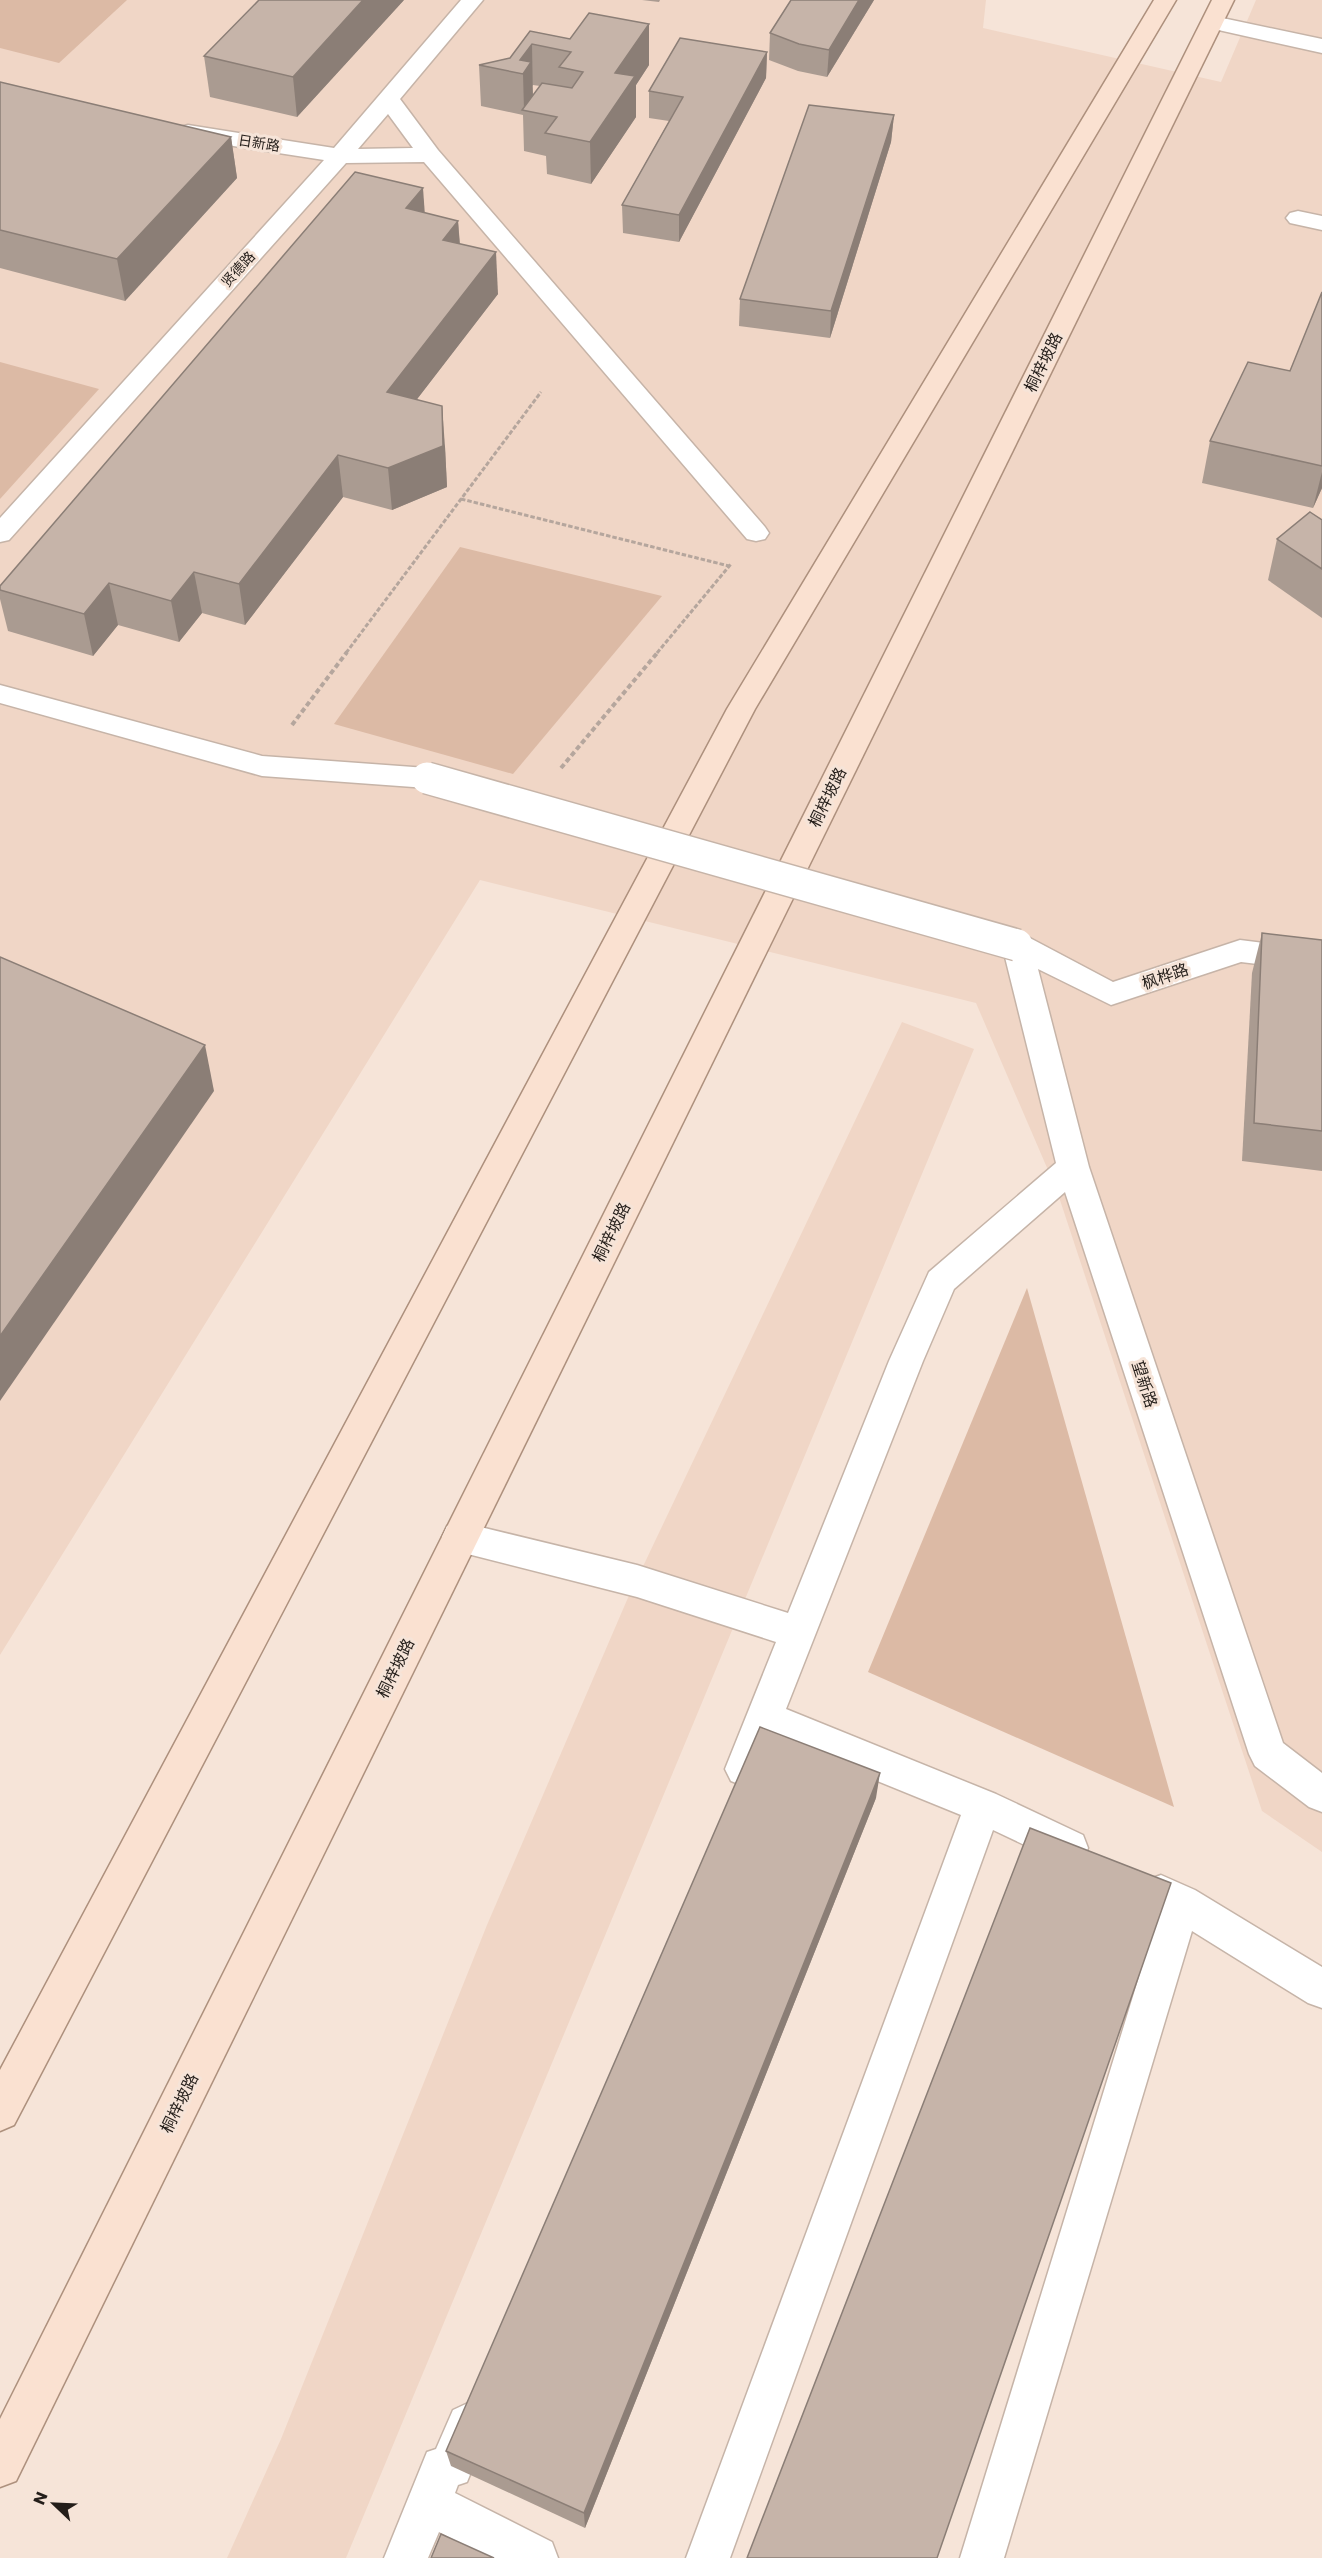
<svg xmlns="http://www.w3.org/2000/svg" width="1322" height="2558" font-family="Poppins,'Noto Sans SC',sans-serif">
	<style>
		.built { fill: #f0d6c6 }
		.green { fill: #dcbaa5 }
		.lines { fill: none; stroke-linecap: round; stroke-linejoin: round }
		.street-casing { stroke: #c6b4a8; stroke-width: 3 }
		.primary-casing { stroke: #ad907d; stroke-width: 3 }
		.path-far1 { stroke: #b5a69d; stroke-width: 3; stroke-dasharray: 4.5 2; stroke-linecap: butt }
		.path { stroke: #b5a69d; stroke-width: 4; stroke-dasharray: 5 3; stroke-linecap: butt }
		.street { fill: #fff; fill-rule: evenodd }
		.primary { fill: #fae1d1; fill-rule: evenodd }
		.street-bridge-casing { stroke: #c6b4a8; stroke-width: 34; stroke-linecap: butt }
		.street-bridge { stroke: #fff; stroke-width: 31 }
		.wall { fill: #aa9b91; fill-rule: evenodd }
		.shaded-wall { fill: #8b7e76 }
		.building { fill: #c6b4a9; stroke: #8b7e76; stroke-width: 1.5 }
		.labels { text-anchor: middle; stroke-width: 6; stroke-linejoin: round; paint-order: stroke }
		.far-street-label { font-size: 14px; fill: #241e1a; stroke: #f6e4d8 }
		.street-label { font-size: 16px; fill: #241e1a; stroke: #f6e4d8 }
	</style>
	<rect width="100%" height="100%" fill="#f6e4d8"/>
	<g class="built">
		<polygon points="0,0 986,0 983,28 1221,82 1256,0 1322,0 1322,1852 1262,1811 1057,1191 976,1003 480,880 0,1655"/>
		<polygon points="902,1022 974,1049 346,2558 227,2558 281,2439 487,1925 627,1600"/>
	</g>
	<g class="green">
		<polygon points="0,0 127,0 59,63 0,48"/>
		<polygon points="0,362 99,389 0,499"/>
		<polygon points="460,547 662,596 513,774 334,724"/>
		<polygon points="1027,1288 1174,1807 868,1672"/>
	</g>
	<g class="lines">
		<defs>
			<g id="street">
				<path d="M461 0H483L400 99 438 150 765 527 769 533 765 539 756 541 747 539 424 162 346 163 9 540 0 542V518L324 160 188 139 180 137 177 132 180 127 188 125 334 148ZM388 114 413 148 358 149Z"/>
				<polygon points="1213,16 1322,39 1322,53 1205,27 1202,22 1205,17"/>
				<polygon points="1298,211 1322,216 1322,230 1290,223 1286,218 1290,213"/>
				<polygon points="0,685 262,756 427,768 437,771 441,778 437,785 427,788 262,776 0,703"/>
				<polygon points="1017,934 1028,937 1113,982 1240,940 1322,950 1322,972 1241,962 1111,1005 1038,969 1089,1167 1283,1743 1322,1773 1322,1812 1309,1807 1255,1766 1249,1754 1065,1192 954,1289 923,1361 786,1709 996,1794 1083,1835 1088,1848 1083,1861 1069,1866 993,1830 730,2558 686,2558 961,1815 774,1739 757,1781 744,1786 731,1781 725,1769 776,1642 637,1597 460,1552 447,1548 442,1537 447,1526 460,1522 637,1565 788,1613 889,1361 929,1272 1056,1163 1002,945 1006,937"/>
				<polygon points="1161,1875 1195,1890 1322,1967 1322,2008 1308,2003 1192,1931 1004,2558 960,2558 1159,1912 1147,1906 1142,1893 1147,1880"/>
				<polygon points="468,2403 483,2410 490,2425 467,2482 458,2485 455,2493 552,2542 558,2558 489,2558 439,2532 428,2558 384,2558 427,2452 436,2449 453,2410"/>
			</g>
			<g id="primary">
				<polygon points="1154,0 1176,0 755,709 14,2125 0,2131 0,2070 727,709"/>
				<polygon points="1212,0 1234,0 16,2481 0,2487 0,2419"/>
			</g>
		</defs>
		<use href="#street" class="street-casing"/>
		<use href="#primary" class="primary-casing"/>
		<g class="path-far1">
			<polyline points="461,499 729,566"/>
			<polyline points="346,653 541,392"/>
			<polyline points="657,653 731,564"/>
		</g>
		<g class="path">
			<polyline points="292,725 347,652"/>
			<polyline points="561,768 658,652"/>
		</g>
		<use href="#street" class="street"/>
		<use href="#primary" class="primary"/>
		<defs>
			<polyline id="street-bridge" points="427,778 1017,945"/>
		</defs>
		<use href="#street-bridge" class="street-bridge-casing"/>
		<use href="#street-bridge" class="street-bridge"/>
	</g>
	<g class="wall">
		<polygon points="404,0 297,117 210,97 204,56"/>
		<polygon points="642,0 660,0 659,2"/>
		<polygon points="791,0 874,0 827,77 798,71 769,60 770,33"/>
		<path d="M649 24V65L636 85V117L591 184 547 174 546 156 524 151 523 115 481 106 479 65 510 58 530 31 570 39ZM533 85 540 86 533 96 532 86Z"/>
		<polygon points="767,52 766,78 679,242 623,233 622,205 669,121 649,118 649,91"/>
		<polygon points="0,82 231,137 237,178 125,301 0,268"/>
		<polygon points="894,115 891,142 830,338 739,326 740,299"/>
		<polygon points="424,213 458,221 460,244 498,294 417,399 445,447 447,487 392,510 343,497 245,625 202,613 179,642 118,625 93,656 8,631 0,599 0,586"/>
		<polygon points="1322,292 1322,488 1313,508 1202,483 1210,441 1290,371"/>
		<polygon points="1322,520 1322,618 1268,580 1277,539"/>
		<polygon points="1262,933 1322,940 1322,1171 1242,1161 1252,973"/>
		<polygon points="876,1798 585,2528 451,2466 446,2451"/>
	</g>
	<g class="shaded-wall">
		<polygon points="363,0 404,0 297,117 293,77"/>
		<polygon points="859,0 874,0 827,77 829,50"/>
		<polygon points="649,24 649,65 636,85 636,117 591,184 590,142 615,73"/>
		<polygon points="532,44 533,103 524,110 523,74 520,60"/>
		<polygon points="767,52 766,78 679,242 679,215"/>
		<polygon points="894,115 891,142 830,338 831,311"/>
		<polygon points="231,137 237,178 125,301 117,259"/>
		<polygon points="423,188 426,230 406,208"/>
		<polygon points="458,221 461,263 443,240"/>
		<polygon points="496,252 498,294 391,433 387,392"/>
		<polygon points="442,406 445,447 447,487 392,510 388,468"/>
		<polygon points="338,455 343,497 245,625 239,584"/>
		<polygon points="1322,472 1322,488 1313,508"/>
		<polygon points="194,572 202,613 179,642 171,601"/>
		<polygon points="109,583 118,625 93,656 84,614"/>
		<polygon points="205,1045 214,1091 0,1401 0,1336"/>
		<polygon points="880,1773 876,1798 585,2528 584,2513"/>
	</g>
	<g class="building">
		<polygon points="259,0 363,0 293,77 204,56"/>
		<polygon points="791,0 859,0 829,50 799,44 770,33"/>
		<polygon points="589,13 649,24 615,73 635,76 590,142 545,133 557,117 522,110 542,83 572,88 583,72 559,67 571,52 532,44 520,60 531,62 523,74 479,65 510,58 530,31 570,39"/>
		<polygon points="680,38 767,52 679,215 622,205 683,97 649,91"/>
		<polygon points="0,82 231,137 117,259 0,230"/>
		<polygon points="809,105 894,115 831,311 740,299"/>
		<polygon points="355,172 423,188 406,208 458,221 443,240 496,252 387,392 442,406 443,446 388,468 338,455 239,584 194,572 171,601 109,583 84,614 0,590 0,586"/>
		<polygon points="1322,292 1322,466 1210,441 1248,362 1290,371"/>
		<polygon points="1310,512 1322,520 1322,569 1277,539"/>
		<polygon points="1262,933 1322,940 1322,1131 1254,1123"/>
		<polygon points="0,957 205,1045 0,1336"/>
		<polygon points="760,1727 880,1773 584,2513 446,2451"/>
		<polygon points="1030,1828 1171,1883 937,2558 747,2558"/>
		<polygon points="441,2534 494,2558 431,2558"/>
	</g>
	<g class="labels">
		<g class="far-street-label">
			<text transform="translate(259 143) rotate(9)" y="5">日新路</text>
			<text transform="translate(238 269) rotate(-48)" y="5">贤德路</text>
		</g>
		<g class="street-label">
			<text transform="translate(1043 362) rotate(-64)" y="6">桐梓坡路</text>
			<text transform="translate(827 797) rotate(-64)" y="6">桐梓坡路</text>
			<text transform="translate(1165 976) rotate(-19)" y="6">枫桦路</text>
			<text transform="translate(611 1232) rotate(-64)" y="6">桐梓坡路</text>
			<text transform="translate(1145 1384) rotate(72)" y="6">望新路</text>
			<text transform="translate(395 1668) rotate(-64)" y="6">桐梓坡路</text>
			<text transform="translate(179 2103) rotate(-64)" y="6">桐梓坡路</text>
		</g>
	</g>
	<g transform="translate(54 2504) rotate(293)" stroke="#f6e4d8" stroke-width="4.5" paint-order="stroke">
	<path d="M0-4.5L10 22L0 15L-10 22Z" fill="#241e1a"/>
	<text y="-9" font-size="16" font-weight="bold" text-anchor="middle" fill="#241e1a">N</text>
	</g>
</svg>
